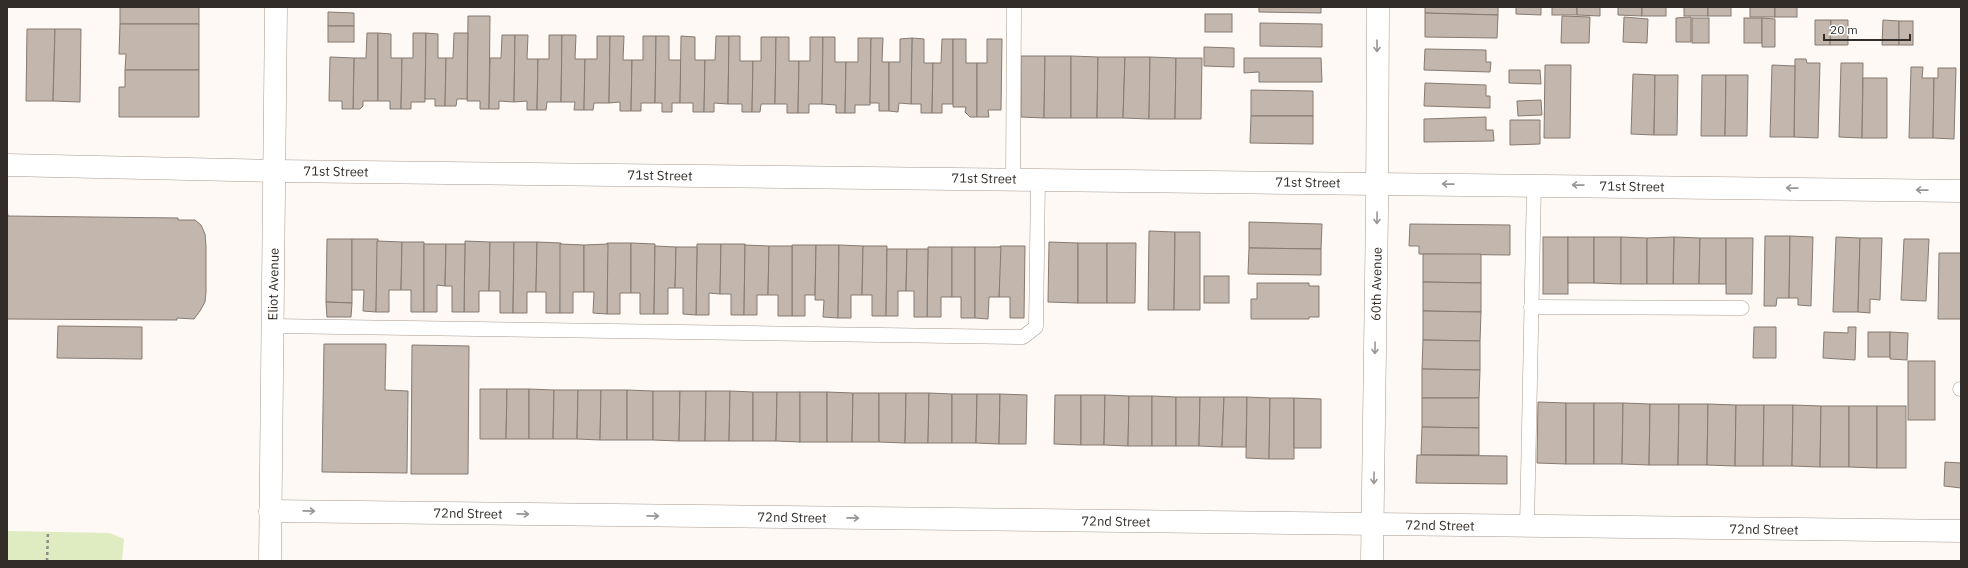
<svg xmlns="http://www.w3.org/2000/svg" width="1968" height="568" font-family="'IBM Plex Sans',sans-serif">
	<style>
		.green { fill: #dfebc0 }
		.building { fill: #c3b6ac; stroke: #867a71 }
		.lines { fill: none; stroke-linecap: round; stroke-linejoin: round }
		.service-casing { stroke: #a79a90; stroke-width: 15 }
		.minor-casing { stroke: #a79a90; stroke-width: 23 }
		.path { stroke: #908b86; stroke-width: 2.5; stroke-dasharray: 3 3; stroke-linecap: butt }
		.service { stroke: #fff; stroke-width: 14 }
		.minor { stroke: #fff; stroke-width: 22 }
		.oneway { stroke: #989694 }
		.labels { text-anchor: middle; stroke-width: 4; stroke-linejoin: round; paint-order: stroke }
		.street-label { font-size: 13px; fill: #322d29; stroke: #fff }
	</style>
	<rect width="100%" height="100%" fill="#fef9f4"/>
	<polygon class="green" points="7,531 110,533 124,539 122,561 7,561"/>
	<g class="building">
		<rect x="120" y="7" width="79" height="17"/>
		<polygon points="1259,7 1321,7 1321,13 1259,12"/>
		<polygon points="1425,7 1498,7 1498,15 1425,13"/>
		<polygon points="1516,7 1541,7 1541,15 1516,14"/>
		<rect x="1552" y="7" width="25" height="8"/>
		<polygon points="1577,7 1600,7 1600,16 1577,15"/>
		<polygon points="1618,7 1642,7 1642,16 1618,15"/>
		<rect x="1642" y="7" width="24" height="9"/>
		<rect x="1684" y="7" width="24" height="9"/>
		<rect x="1708" y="7" width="23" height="9"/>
		<rect x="1750" y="7" width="25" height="10"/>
		<rect x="1775" y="7" width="22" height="10"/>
		<polygon points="328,12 354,13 354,26 328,26"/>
		<polygon points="1425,13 1498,15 1497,38 1425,37"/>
		<rect x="1205" y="14" width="27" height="18"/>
		<polygon points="468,16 490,16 489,109 480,109 480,101 467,101"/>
		<polygon points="1562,16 1590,17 1589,43 1561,43"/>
		<polygon points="1624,17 1648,19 1647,43 1623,42"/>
		<polygon points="1691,17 1691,42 1676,42 1676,18"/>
		<rect x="1692" y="18" width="17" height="25"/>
		<rect x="1744" y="18" width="18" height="25"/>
		<polygon points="1762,18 1775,19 1775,47 1762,47"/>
		<polygon points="1815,20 1831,20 1830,45 1815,45"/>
		<polygon points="1831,20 1848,20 1848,45 1830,45"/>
		<polygon points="1883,20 1899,21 1899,45 1882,45"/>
		<rect x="1899" y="21" width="14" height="24"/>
		<polygon points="1260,23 1322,24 1322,47 1260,46"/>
		<polygon points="120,24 199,24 199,70 125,70 126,54 119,54"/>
		<rect x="328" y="26" width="26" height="16"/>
		<polygon points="27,29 55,29 53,101 26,101"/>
		<polygon points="55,29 81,29 80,102 53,101"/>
		<polygon points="367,33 378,33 378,101 363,101 363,106 360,109 353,109 354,58 366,58"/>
		<polygon points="378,33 391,34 391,58 402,58 401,109 390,109 390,101 378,101"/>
		<polygon points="413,33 426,33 425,102 411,102 411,109 401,109 402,58 413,58"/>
		<polygon points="426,33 438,34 438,58 446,58 445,106 435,106 435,99 425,99"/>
		<polygon points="454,33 468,33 467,99 457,99 456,106 445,106 446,58 453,58"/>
		<polygon points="502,35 515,35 514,102 499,101 499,109 489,109 490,58 501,58"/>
		<polygon points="515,35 528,35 527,59 538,59 537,110 527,110 527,101 514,102"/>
		<polygon points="549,35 562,35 561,102 547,102 546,110 537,110 538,59 549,59"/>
		<polygon points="562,35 576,35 575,59 585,59 584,110 574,110 575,102 561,102"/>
		<polygon points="597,36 610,36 609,103 594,103 593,110 584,110 585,59 597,59"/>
		<polygon points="610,36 624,36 623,60 632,60 631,111 620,111 620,102 609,103"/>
		<polygon points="643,36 656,36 655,103 641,103 641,111 631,111 632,60 643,60"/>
		<polygon points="656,36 669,36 669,60 681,60 680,103 672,103 672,112 662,112 662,103 655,103"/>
		<polygon points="681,36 695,37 695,60 705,60 704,112 693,112 693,103 680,103"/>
		<polygon points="716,36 729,36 728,104 714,103 714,112 704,112 705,60 715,60"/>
		<polygon points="729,36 740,36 740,61 753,61 752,112 742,112 742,104 728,104"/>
		<polygon points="761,37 776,37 775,104 761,104 760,112 752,112 753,61 761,61"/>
		<polygon points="776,37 789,37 789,61 799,61 798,113 787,113 787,104 775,104"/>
		<polygon points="810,37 823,37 822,104 809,104 809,113 798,113 799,61 810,61"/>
		<polygon points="823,37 835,37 835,62 846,62 845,113 836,113 836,105 822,104"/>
		<polygon points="858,38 871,38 870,105 855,105 855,113 845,113 846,62 858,62"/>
		<polygon points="871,38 883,38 882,62 889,62 889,111 879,111 879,103 870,103"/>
		<polygon points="912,38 924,39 924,63 933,63 932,113 921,113 921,104 911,104"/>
		<polygon points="912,38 911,104 899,103 898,112 889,111 889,62 900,62 900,39"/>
		<polygon points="942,39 953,39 953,104 942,104 942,113 932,113 933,63 941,63"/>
		<polygon points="953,39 966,39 966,63 977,63 977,117 970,117 965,112 966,107 953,107"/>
		<polygon points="987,39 1002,39 1001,110 988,110 989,117 977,117 977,63 987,63"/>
		<polygon points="1204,47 1234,48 1234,67 1204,66"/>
		<polygon points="1425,49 1486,50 1486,62 1491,62 1490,72 1424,70"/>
		<polygon points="1021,56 1045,56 1044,118 1021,117"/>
		<polygon points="1045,56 1071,56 1071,118 1044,118"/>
		<polygon points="1071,56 1098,57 1097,118 1071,118"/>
		<polygon points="330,57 354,58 353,109 342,109 342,101 329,101"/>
		<polygon points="1098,57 1125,57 1123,118 1097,118"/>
		<polygon points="1125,57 1150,57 1149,119 1123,118"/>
		<polygon points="1150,57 1176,58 1175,119 1149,119"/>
		<polygon points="1176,58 1202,58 1201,119 1175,119"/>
		<polygon points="1244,58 1321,58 1322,82 1259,82 1259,72 1244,73"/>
		<polygon points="1795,59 1806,59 1807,63 1820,63 1818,138 1794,137"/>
		<polygon points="1841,63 1863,63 1862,138 1839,137"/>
		<polygon points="1545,65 1571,65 1570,138 1544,138"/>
		<polygon points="1772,65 1795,66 1794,137 1770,137"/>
		<polygon points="1911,67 1923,67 1922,78 1934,78 1933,138 1909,138"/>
		<polygon points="1938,68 1956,68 1954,139 1933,138 1934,78 1938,78"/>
		<polygon points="125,70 199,70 199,117 119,117 119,87 125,87"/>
		<polygon points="1509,70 1540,70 1541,84 1509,83"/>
		<polygon points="1633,74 1655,75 1654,135 1631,134"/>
		<polygon points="1655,75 1678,75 1677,135 1654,135"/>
		<polygon points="1702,75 1726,75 1725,136 1701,136"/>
		<polygon points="1726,75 1748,75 1747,136 1725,136"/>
		<polygon points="1863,78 1887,78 1887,138 1862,138"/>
		<polygon points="1425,83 1486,85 1486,96 1490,96 1490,108 1424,106"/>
		<polygon points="1251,90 1313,91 1313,116 1251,116"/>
		<polygon points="1541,100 1542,115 1518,116 1517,101"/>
		<polygon points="1251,116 1313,116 1313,144 1250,143"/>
		<polygon points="1486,117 1486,130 1493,130 1494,141 1424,142 1424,119"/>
		<polygon points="1510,120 1540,120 1540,144 1510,145"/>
		<polygon points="7,209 8,216 178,218 178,220 195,220 201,225 205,234 206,246 206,292 205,302 200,311 194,319 177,318 177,320 7,319"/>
		<polygon points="1249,222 1322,224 1321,249 1249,248"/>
		<polygon points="1410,224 1510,225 1510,255 1419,254 1419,246 1409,246"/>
		<polygon points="1149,231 1175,232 1174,310 1148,310"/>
		<polygon points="1175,232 1200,232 1200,310 1174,310"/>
		<polygon points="1765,236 1790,236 1789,298 1777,298 1776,306 1764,306"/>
		<polygon points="1790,236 1813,237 1811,306 1798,305 1798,298 1789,298"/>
		<rect x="1543" y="237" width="25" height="57"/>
		<rect x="1568" y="237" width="26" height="46"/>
		<polygon points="1594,237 1621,237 1621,284 1594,283"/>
		<polygon points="1621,237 1647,238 1647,284 1621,284"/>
		<polygon points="1674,237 1700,238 1699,284 1673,284"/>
		<polygon points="1674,237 1673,284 1647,284 1647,238"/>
		<polygon points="1836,237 1860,238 1858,312 1833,312"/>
		<polygon points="1700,238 1726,238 1726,284 1699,284"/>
		<polygon points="1726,238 1753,238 1752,294 1726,294"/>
		<polygon points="1860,238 1882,238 1880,300 1870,299 1870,313 1858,312"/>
		<polygon points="327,239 352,239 352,303 326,302"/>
		<polygon points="352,239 378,239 376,312 363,311 364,290 352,290"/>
		<polygon points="1904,239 1929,239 1926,301 1901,300"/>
		<polygon points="377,241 402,242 401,290 389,290 389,312 376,312"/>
		<polygon points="465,241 490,242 489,291 479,291 479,312 464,312"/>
		<polygon points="402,242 424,242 424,312 411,312 411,290 401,290"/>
		<polygon points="490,242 514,242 513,313 500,313 500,291 489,291"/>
		<polygon points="514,242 537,242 536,292 527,292 527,313 513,313"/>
		<polygon points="537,242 561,243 560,313 546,313 546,292 536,292"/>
		<polygon points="1049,242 1078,243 1078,303 1048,302"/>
		<polygon points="607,243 631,243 631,293 620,293 620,314 607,314"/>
		<polygon points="631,243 655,244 654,314 640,314 640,293 631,293"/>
		<rect x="1078" y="243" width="29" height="60"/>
		<polygon points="1107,243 1136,243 1135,303 1107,303"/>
		<polygon points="424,244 446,244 445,286 437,285 437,312 424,312"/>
		<polygon points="446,244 465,244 464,312 452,312 452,286 445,286"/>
		<polygon points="560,244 584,245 584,292 573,292 573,313 560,313"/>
		<polygon points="608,244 607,314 593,313 594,292 584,292 584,245"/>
		<polygon points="697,244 721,244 720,294 709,293 709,315 696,315"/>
		<polygon points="721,244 745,244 744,315 731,315 731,294 720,294"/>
		<polygon points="745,245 769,246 768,295 757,295 757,315 744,315"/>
		<polygon points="792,245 816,245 815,295 805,295 805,316 792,316"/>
		<polygon points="816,245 839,245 838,318 823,317 824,300 815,300"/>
		<polygon points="839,245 863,246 862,295 851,295 851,318 838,318"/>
		<polygon points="655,246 676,247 675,288 668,288 668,314 654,314"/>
		<polygon points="769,246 792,246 792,316 778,316 778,295 768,295"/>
		<polygon points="863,246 887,246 886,316 872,316 872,295 862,295"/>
		<polygon points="1000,246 1025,246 1024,318 1010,318 1010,297 999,297"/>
		<polygon points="676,247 697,247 696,315 683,314 683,288 675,288"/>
		<polygon points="928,247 952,247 952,297 941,297 941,317 927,317"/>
		<polygon points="952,247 975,247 975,318 961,318 961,297 952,297"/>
		<polygon points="975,247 1001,247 999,297 989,297 988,319 975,318"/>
		<polygon points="1249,248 1321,249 1321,275 1248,274"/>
		<polygon points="887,249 907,249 906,291 898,291 898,316 886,316"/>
		<polygon points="907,249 928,249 927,317 914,317 914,291 906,291"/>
		<polygon points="1939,253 1961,253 1961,319 1938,319"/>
		<polygon points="1423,254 1481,254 1481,283 1423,282"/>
		<rect x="1204" y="276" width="25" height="27"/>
		<polygon points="1423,282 1481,283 1481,312 1423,311"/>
		<polygon points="1257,283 1309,283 1309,286 1319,286 1319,317 1309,317 1309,319 1251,319 1251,299 1257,299"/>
		<polygon points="326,302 352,303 351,317 327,317"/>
		<polygon points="1423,311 1481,312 1480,341 1423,340"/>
		<polygon points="58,326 142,327 142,359 57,358"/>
		<polygon points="1754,327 1776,327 1776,358 1753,358"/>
		<polygon points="1848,327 1856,327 1855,360 1823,358 1824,332 1848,333"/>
		<rect x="1868" y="332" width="22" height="25"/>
		<polygon points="1890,332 1908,333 1907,360 1890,359"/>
		<polygon points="1423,340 1480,341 1480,370 1422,369"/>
		<polygon points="324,344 386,344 385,390 408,391 407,473 322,472"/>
		<polygon points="412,345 469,346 468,474 411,474"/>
		<rect x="1908" y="361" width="27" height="59"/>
		<polygon points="1422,369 1480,370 1479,398 1422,398"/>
		<polygon points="480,389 507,389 506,439 480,439"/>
		<polygon points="507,389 529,389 529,439 506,439"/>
		<polygon points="529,389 554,390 553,439 529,439"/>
		<polygon points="554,390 578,390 577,439 553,439"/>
		<polygon points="578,390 601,390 600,440 577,439"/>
		<polygon points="601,390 627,390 627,440 600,440"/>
		<polygon points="627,390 653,391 653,440 627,440"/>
		<polygon points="653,391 680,391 679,441 653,440"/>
		<polygon points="680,391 706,391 705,441 679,441"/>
		<polygon points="706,391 730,391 729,441 705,441"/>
		<polygon points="730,391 753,392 753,441 729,441"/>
		<polygon points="753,392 777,392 776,441 753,441"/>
		<polygon points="777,392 800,392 800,442 776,441"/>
		<rect x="800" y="392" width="27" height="50"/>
		<polygon points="827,392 853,393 852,442 827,442"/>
		<polygon points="853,393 879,393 879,442 852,442"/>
		<polygon points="879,393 906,393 905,443 879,442"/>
		<polygon points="906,393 929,393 928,443 905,443"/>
		<polygon points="929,393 952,394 952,443 928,443"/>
		<polygon points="952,394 977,394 976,443 952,443"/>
		<polygon points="977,394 1000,394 999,444 976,443"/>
		<polygon points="1000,394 1027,395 1026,444 999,444"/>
		<polygon points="1055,395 1081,395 1081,445 1054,444"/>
		<polygon points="1081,395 1105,395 1104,445 1081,445"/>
		<polygon points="1105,395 1129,396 1128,446 1104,445"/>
		<polygon points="1129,396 1152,396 1152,446 1128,446"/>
		<polygon points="1152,396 1176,397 1176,446 1152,446"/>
		<polygon points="1176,397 1200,397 1199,446 1176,446"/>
		<polygon points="1200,397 1224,397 1222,447 1199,446"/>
		<polygon points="1224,397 1247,397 1246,447 1222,447"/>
		<polygon points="1247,397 1270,398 1269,459 1246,458"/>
		<polygon points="1270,398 1294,398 1294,459 1269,459"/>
		<polygon points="1294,398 1321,399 1321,448 1294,448"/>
		<polygon points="1422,398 1479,398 1479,428 1422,427"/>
		<polygon points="1538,402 1566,403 1566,464 1537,463"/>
		<rect x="1566" y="403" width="28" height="61"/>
		<polygon points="1594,403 1623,403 1622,464 1594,464"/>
		<polygon points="1623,403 1650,404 1649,465 1622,464"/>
		<polygon points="1650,404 1679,404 1678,465 1649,465"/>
		<polygon points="1679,404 1708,404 1707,465 1678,465"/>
		<polygon points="1708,404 1736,405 1735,466 1707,465"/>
		<polygon points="1736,405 1764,405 1763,466 1735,466"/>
		<polygon points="1764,405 1793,405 1792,466 1763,466"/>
		<polygon points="1793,405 1821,406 1820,467 1792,466"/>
		<polygon points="1821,406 1849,406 1849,467 1820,467"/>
		<polygon points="1849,406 1877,406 1877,468 1849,467"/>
		<rect x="1877" y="406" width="29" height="62"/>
		<polygon points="1422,427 1479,428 1479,455 1421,455"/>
		<polygon points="1417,455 1507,456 1507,484 1416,483"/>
		<polygon points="1945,462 1961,463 1961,488 1944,486"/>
	</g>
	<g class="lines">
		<defs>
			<g id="service">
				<polyline points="1013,179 1014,7"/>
				<polyline points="1531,307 1742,308"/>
				<polyline points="273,326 1023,337 1036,327 1038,179"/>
				<polyline points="1960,389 1961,389"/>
				<polyline points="1527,526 1534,185"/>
			</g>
			<g id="minor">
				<polyline points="7,165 275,171 1961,191"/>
				<polyline points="270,511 1961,531"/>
				<polyline points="270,561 276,7"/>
				<polyline points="1372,561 1377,210 1378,7"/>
			</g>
		</defs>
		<use href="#service" class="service-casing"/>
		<use href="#minor" class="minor-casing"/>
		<polyline class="path" points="47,561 48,532"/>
		<use href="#service" class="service"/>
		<use href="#minor" class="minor"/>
	</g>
	<defs><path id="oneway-shaft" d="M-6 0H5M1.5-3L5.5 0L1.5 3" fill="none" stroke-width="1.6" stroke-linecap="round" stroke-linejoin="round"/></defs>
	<g class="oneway">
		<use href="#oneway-shaft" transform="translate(1377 46) rotate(90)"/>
		<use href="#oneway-shaft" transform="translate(1448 184) rotate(-179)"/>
		<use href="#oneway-shaft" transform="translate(1578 185) rotate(-179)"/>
		<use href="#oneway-shaft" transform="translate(1792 188) rotate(-179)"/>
		<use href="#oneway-shaft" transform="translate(1922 190) rotate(-179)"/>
		<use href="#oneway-shaft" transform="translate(1377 218) rotate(91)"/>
		<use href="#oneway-shaft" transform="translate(1375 348) rotate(91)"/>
		<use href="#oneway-shaft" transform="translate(1374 478) rotate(91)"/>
		<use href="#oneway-shaft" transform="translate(309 511) rotate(1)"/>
		<use href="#oneway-shaft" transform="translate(523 514) rotate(1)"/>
		<use href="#oneway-shaft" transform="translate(653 516) rotate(1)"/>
		<use href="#oneway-shaft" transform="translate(853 518) rotate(1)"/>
	</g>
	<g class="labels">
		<g class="street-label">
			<text transform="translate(336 171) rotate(1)" y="5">71st Street</text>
			<text transform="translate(660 175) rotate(1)" y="5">71st Street</text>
			<text transform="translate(984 178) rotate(1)" y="5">71st Street</text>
			<text transform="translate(1308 182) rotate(1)" y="5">71st Street</text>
			<text transform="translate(1632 186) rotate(1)" y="5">71st Street</text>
			<text transform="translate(273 284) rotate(-89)" y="5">Eliot Avenue</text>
			<text transform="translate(1376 284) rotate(-89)" y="5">60th Avenue</text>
			<text transform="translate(468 513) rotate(1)" y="5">72nd Street</text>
			<text transform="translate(792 517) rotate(1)" y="5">72nd Street</text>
			<text transform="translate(1116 521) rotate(1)" y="5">72nd Street</text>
			<text transform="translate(1440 525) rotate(1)" y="5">72nd Street</text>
			<text transform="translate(1764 529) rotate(1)" y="5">72nd Street</text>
		</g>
	</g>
	<rect width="1968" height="568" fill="none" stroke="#322d29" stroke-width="16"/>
	<path d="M1824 34v6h86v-6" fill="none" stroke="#322d29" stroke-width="2"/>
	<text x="1830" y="34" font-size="12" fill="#322d29" stroke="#ffffff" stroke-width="3" paint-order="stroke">20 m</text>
</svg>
